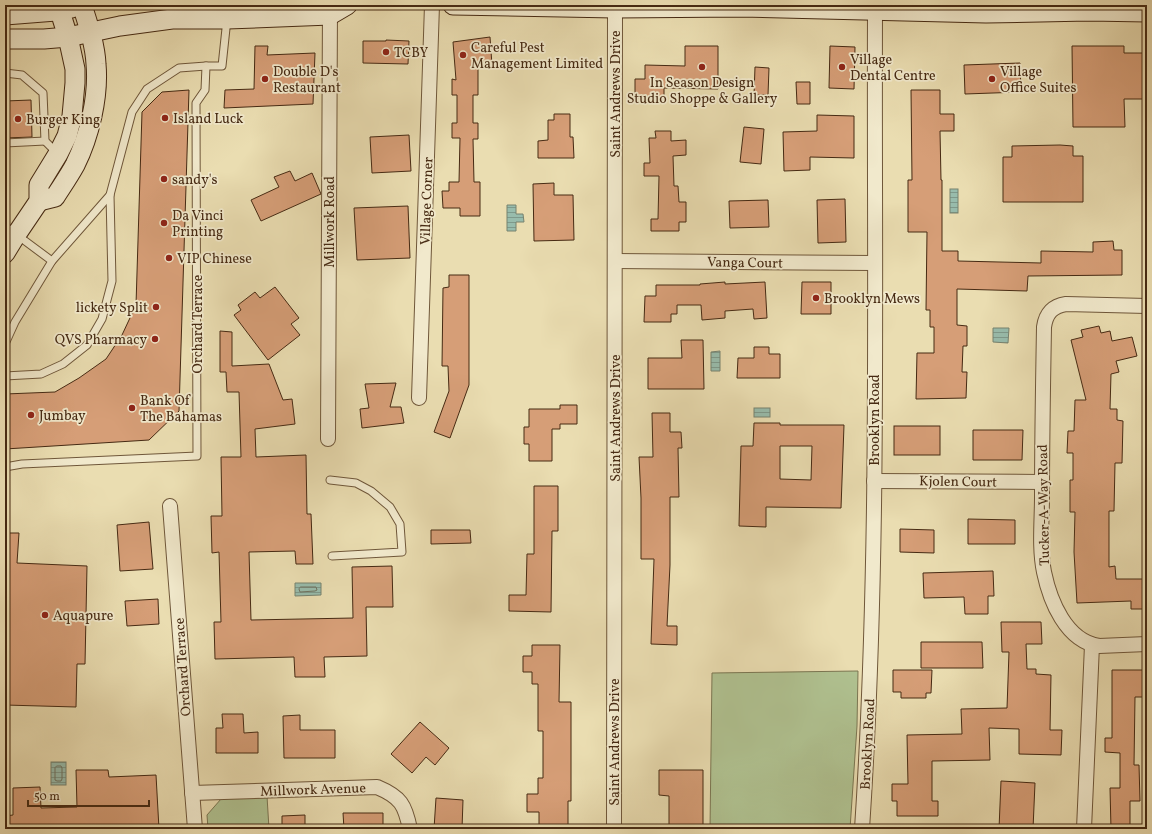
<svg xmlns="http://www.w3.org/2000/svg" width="1152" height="834" font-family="Vollkorn,serif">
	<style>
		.green { fill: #b0c291; stroke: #7b7652 }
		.water { fill: url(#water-rules); stroke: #77826f }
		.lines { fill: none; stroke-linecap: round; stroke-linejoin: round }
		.shore { stroke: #6f7360; stroke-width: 1 }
		.building { fill: #d69e77; stroke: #462a13; fill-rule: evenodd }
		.service-casing { stroke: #6f573a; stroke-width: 9 }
		.minor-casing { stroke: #6f573a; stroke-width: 16 }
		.secondary-casing { stroke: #462a13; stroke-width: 21 }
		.service { stroke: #f1e9cc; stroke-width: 7 }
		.minor { stroke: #f1e9cc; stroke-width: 14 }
		.secondary { stroke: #f1e9cc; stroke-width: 19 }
		.poi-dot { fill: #8f2418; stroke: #f1e9cc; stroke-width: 1.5 }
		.labels { text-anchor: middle; stroke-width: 3.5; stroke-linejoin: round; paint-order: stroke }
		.poi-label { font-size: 14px; fill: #462a13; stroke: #f1e9cc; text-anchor: start }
		.street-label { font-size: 14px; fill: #462a13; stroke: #f1e9cc }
	</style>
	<defs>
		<pattern id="water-rules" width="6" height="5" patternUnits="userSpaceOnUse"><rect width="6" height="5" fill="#98bcac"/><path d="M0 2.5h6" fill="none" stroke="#7e998b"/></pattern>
	</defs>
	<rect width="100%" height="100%" fill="#eaddb1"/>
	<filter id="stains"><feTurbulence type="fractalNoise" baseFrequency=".005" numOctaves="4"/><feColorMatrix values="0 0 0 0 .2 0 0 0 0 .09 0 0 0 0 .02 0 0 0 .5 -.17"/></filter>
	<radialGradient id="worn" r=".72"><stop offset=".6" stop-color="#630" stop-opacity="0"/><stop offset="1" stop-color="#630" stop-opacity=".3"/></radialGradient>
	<g class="green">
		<polygon points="858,671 857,726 850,829 710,829 712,673"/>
		<polygon points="267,796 269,829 208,829 207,815 221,799"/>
	</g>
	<g class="water">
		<rect x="950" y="189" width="8" height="24"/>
		<polygon points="507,205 516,205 516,214 523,214 524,222 516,222 516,231 507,231"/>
		<polygon points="993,328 1009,328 1008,343 993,342"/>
		<polygon points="720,351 720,371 711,371 711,352"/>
		<rect x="754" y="408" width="16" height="9"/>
		<polygon points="295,583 321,583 321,595 295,596"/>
		<rect x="51" y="762" width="15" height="23"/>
	</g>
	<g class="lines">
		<g class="shore">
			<polygon points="301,587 316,587 317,590 315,591 300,592 299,589"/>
			<polygon points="57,766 61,766 62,768 62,779 61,781 57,781 55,780 55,768"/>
		</g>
	</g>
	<g class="building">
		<polygon points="490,37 492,65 478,67 478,95 473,95 473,123 478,123 478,139 473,139 474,182 480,182 480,216 460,216 460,208 443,208 442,191 449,191 449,182 459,182 460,138 452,138 452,123 457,123 457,95 452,95 452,79 456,80 453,42"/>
		<polygon points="386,40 409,41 408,64 363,63 363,41 386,41"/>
		<polygon points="255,46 268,46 267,55 315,53 313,104 224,108 225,90 254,89"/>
		<polygon points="685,46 718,46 718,89 664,88 664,99 635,98 635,79 645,79 645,65 685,66"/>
		<polygon points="830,46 855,47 854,89 829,88"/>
		<polygon points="1072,46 1124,46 1124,53 1147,53 1147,99 1124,99 1125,127 1073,127"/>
		<polygon points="1020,63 1021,92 965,94 964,65"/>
		<polygon points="755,67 769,68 768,95 754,95"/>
		<polygon points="796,82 810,82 810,104 797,104"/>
		<polygon points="189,90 179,411 149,440 5,449 5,394 55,392 79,378 106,359 122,335 136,305 142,112 162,92"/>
		<polygon points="911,90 940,90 940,114 954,114 954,131 940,131 941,180 942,180 942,251 958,251 958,261 1041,263 1041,251 1093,252 1093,242 1113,241 1114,250 1122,250 1122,275 1028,276 1027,291 957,289 957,325 967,326 967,346 963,346 962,372 967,372 966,398 916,399 917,353 934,353 934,327 930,327 930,310 926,310 927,232 908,232 908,180 912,180"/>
		<polygon points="31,100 32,137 5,138 5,101"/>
		<polygon points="554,114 570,114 570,137 573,137 574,158 538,158 538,141 548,140 548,120 554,120"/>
		<polygon points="817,115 854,116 854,158 810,157 810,170 784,171 783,132 817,131"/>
		<polygon points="744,127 764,129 761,164 740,162"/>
		<polygon points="655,131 671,131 671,141 686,140 686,155 673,156 674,186 678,186 679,202 686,202 686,222 679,222 679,231 651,231 651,219 658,219 659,176 644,176 644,163 650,163 649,138 656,138"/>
		<polygon points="409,135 411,171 372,173 370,137"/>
		<polygon points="1060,145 1073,146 1073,156 1083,156 1083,202 1003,202 1003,157 1012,157 1012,146"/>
		<polygon points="290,171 295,181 312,173 321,194 261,221 251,200 279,187 274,177"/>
		<polygon points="554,183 554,195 573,195 574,240 534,241 533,184"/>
		<polygon points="845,199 846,242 818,243 817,200"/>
		<polygon points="768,200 769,227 730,228 729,201"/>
		<polygon points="408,206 410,258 357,260 354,208"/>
		<polygon points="449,275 469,275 469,385 450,438 434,432 449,391 448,366 442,366 443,288 449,287"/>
		<polygon points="725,282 725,284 765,282 767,318 754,319 753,309 725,311 725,318 702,320 701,305 677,305 677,314 671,314 671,322 644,322 645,296 656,296 656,285 700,285 700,284"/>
		<polygon points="802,282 831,282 831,314 801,314"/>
		<polygon points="275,287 299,318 291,324 300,335 268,360 234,315 241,310 238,305 255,292 260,298"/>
		<polygon points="1099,326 1101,333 1110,331 1112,341 1132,337 1137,356 1116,361 1119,372 1111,374 1110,409 1117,409 1117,420 1123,421 1122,463 1115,463 1114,511 1109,511 1109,567 1115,566 1116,579 1147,579 1147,609 1131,609 1131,601 1077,603 1074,552 1075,512 1070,512 1070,480 1073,480 1073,453 1067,453 1068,431 1074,431 1075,400 1086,400 1071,340 1083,337 1081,330"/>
		<polygon points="220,331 232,332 232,366 269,364 283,400 292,399 295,424 255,429 256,457 306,455 307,514 311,514 313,564 296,564 295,551 249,552 251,620 353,618 352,567 392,566 393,607 366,607 367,656 324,657 325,677 295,677 294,657 215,659 214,622 221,622 219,552 212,553 211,516 222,516 221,457 241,457 239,392 227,392 226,372 220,372"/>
		<polygon points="681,340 703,340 704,389 648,389 648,358 682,358"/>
		<polygon points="754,347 769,347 769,354 780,354 780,378 737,378 738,358 754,358"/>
		<polygon points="396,383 390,407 401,407 404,423 362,428 360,409 369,408 365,384"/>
		<polygon points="560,405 577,405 577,424 560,424 560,429 552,429 552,461 529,461 529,444 524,444 524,427 529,427 529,409 560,409"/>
		<polygon points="652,413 670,413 670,432 681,432 682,448 678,448 679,497 670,497 670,565 667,626 677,626 677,645 651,644 654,559 641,559 641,498 639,457 653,457"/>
		<path d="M754 423H780V425H844L841 508 766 507V527L739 526 741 446H753ZM780 446H812L811 480 780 479Z"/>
		<rect x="894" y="426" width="46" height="29"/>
		<polygon points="973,430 1023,430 1022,460 973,460"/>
		<polygon points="534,486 558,486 558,531 552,531 551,612 509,611 509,595 526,595 527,554 534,554"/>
		<polygon points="968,519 1015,520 1015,544 968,544"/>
		<polygon points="149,522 153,569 120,571 117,525"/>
		<polygon points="900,529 934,530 934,553 900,552"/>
		<polygon points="431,530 470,530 471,543 431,544"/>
		<polygon points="5,533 19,533 17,563 87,566 85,664 77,664 76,707 5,705"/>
		<polygon points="993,571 994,596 988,596 988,614 965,614 964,597 924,598 923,573"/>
		<polygon points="158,599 159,624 127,626 125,601"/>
		<polygon points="1001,622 1041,622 1042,644 1026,644 1027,669 1036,669 1036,674 1051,675 1050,730 1062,730 1061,755 1019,754 1019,729 989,728 990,760 932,761 932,801 938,801 938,816 897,816 897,801 892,801 892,784 908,784 907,735 962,734 961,709 1007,708 1009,652 1002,652"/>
		<polygon points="921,642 982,642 983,668 921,668"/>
		<polygon points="532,645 560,645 559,702 571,702 571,801 568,801 568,826 539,826 539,812 527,812 527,794 538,794 538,778 543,778 543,731 538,731 538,684 532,684 532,672 523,672 523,656 532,656"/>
		<polygon points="893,670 932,670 931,693 926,693 926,698 901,698 901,692 893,692"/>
		<polygon points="1112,670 1146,670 1146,697 1135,697 1134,765 1139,765 1140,801 1130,801 1130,829 1111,829 1110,788 1120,788 1120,753 1105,752 1105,738 1112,738"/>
		<polygon points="222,714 243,714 244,733 258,732 258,753 216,753 216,728 223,728"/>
		<polygon points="300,715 300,730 335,730 335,758 284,758 283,716"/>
		<polygon points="420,722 449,748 435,765 426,757 412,773 391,754"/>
		<polygon points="76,770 108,770 109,777 156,775 159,829 5,829 5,816 13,815 13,788 40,787 41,808 77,807"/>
		<polygon points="659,770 703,770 703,826 669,826 669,796 659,795"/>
		<polygon points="1001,781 1035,783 1033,829 999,829"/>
		<polygon points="436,798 463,800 462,829 434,829"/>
		<polygon points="343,813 383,813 383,829 344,829"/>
		<polygon points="305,815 305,829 282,829 282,816"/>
	</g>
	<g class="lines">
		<defs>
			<g id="service">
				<polyline points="5,73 22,75 43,93 45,141 57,153"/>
				<polyline points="5,143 45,141"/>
				<polyline points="5,226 52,261"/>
				<polyline points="5,344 15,322 52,261 110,195 132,112 147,89 179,68 206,66"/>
				<polyline points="5,376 41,374 63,364 87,345 102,319 112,281 110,195"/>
				<polyline points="5,467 22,464 197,456 196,103 205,90 206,66 222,66 227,19"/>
				<polyline points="330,480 356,483 371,491 390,507 400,524 402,552 332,556"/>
			</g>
			<g id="minor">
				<polyline points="615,261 874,263"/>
				<path d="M1147 306 1066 304C1053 306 1046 313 1044 327 1043 383 1042 440 1042 497 1042 521 1039 548 1044 572 1050 601 1066 641 1099 646L1147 644"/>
				<polyline points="419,398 432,5"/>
				<polyline points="328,439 330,5"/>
				<polyline points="874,481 1042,482"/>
				<polyline points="170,506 195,829"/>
				<path d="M192 793 377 787C401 797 405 805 410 829"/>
				<polyline points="614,829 615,8"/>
				<path d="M862 829C880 557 874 283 875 11"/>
				<polyline points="1084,829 1092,645"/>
			</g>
			<g id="secondary">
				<polyline points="453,5 615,8 741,7 986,13 1089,11 1147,12"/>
				<polyline points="5,15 56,11 72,8"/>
				<polyline points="5,39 44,39 68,37 120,26 172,19 227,19 330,15 347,5"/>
				<path d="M39 201 55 197C62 186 69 176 75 165 89 137 99 97 96 64 95 44 88 24 82 5"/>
				<polyline points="5,253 16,235 39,201 39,185 58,154 67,136 72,116 75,83 75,69 68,37 58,5"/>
			</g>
		</defs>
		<use href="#service" class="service-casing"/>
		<use href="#minor" class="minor-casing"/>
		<use href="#secondary" class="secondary-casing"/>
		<use href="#service" class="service"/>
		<use href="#minor" class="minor"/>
		<use href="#secondary" class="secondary"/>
	</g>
	<g class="poi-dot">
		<circle cx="386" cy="52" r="4"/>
		<circle cx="463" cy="55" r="4"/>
		<circle cx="702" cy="67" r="4"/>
		<circle cx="842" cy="67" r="4"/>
		<circle cx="265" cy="79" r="4"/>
		<circle cx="992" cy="79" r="4"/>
		<circle cx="165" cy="118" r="4"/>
		<circle cx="18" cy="119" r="4"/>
		<circle cx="164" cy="179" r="4"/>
		<circle cx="164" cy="223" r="4"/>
		<circle cx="169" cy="258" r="4"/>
		<circle cx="816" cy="298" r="4"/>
		<circle cx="156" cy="307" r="4"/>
		<circle cx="155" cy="339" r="4"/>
		<circle cx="132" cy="408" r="4"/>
		<circle cx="31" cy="415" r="4"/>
		<circle cx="45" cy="615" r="4"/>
	</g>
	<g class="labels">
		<g class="poi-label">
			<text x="471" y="52">Careful Pest<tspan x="471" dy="16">Management Limited</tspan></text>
			<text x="394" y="57">TCBY</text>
			<text x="850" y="64">Village<tspan x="850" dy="16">Dental Centre</tspan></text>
			<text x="273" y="76">Double D's<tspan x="273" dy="16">Restaurant</tspan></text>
			<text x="1000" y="76">Village<tspan x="1000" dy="16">Office Suites</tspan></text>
			<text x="702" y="87" text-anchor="middle">In Season Design<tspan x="702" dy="16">Studio Shoppe &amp; Gallery</tspan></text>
			<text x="173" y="123">Island Luck</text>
			<text x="26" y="124">Burger King</text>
			<text x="172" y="184">sandy's</text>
			<text x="172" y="220">Da Vinci<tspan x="172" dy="16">Printing</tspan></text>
			<text x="177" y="263">VIP Chinese</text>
			<text x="824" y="303">Brooklyn Mews</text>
			<text x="148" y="312" text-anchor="end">lickety Split</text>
			<text x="147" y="344" text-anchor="end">QVS Pharmacy</text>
			<text x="140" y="405">Bank Of<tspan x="140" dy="16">The Bahamas</tspan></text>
			<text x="39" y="420">Jumbay</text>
			<text x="53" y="620">Aquapure</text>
		</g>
		<g class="street-label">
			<text transform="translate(615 94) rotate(-90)" y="5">Saint Andrews Drive</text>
			<text transform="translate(426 201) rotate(-88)" y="5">Village Corner</text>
			<text transform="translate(329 222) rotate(-90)" y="5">Millwork Road</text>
			<text transform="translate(745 262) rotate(1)" y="5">Vanga Court</text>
			<text transform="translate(197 324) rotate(-90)" y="5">Orchard Terrace</text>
			<text transform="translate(615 418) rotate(-90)" y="5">Saint Andrews Drive</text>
			<text transform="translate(874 420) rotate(-90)" y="5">Brooklyn Road</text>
			<text transform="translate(958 481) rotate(1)" y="5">Kjolen Court</text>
			<text transform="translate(1043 505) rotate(-91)" y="5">Tucker-A-Way Road</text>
			<text transform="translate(182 667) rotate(-94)" y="5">Orchard Terrace</text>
			<text transform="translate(614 742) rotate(-90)" y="5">Saint Andrews Drive</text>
			<text transform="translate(867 744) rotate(-87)" y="5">Brooklyn Road</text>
			<text transform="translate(313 789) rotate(-2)" y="5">Millwork Avenue</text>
		</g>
	</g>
	<rect width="1152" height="834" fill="none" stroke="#eaddb1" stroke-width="20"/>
	<rect x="6" y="6" width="1140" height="822" fill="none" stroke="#462a13" stroke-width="2"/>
	<rect x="10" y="10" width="1132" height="814" fill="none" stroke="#462a13"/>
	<path d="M28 800v6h121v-6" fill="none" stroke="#462a13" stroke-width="2"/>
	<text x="34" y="800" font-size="12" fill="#462a13" stroke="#f1e9cc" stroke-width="3" paint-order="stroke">50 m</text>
	<rect width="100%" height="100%" filter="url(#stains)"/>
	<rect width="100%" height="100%" fill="url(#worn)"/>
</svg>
